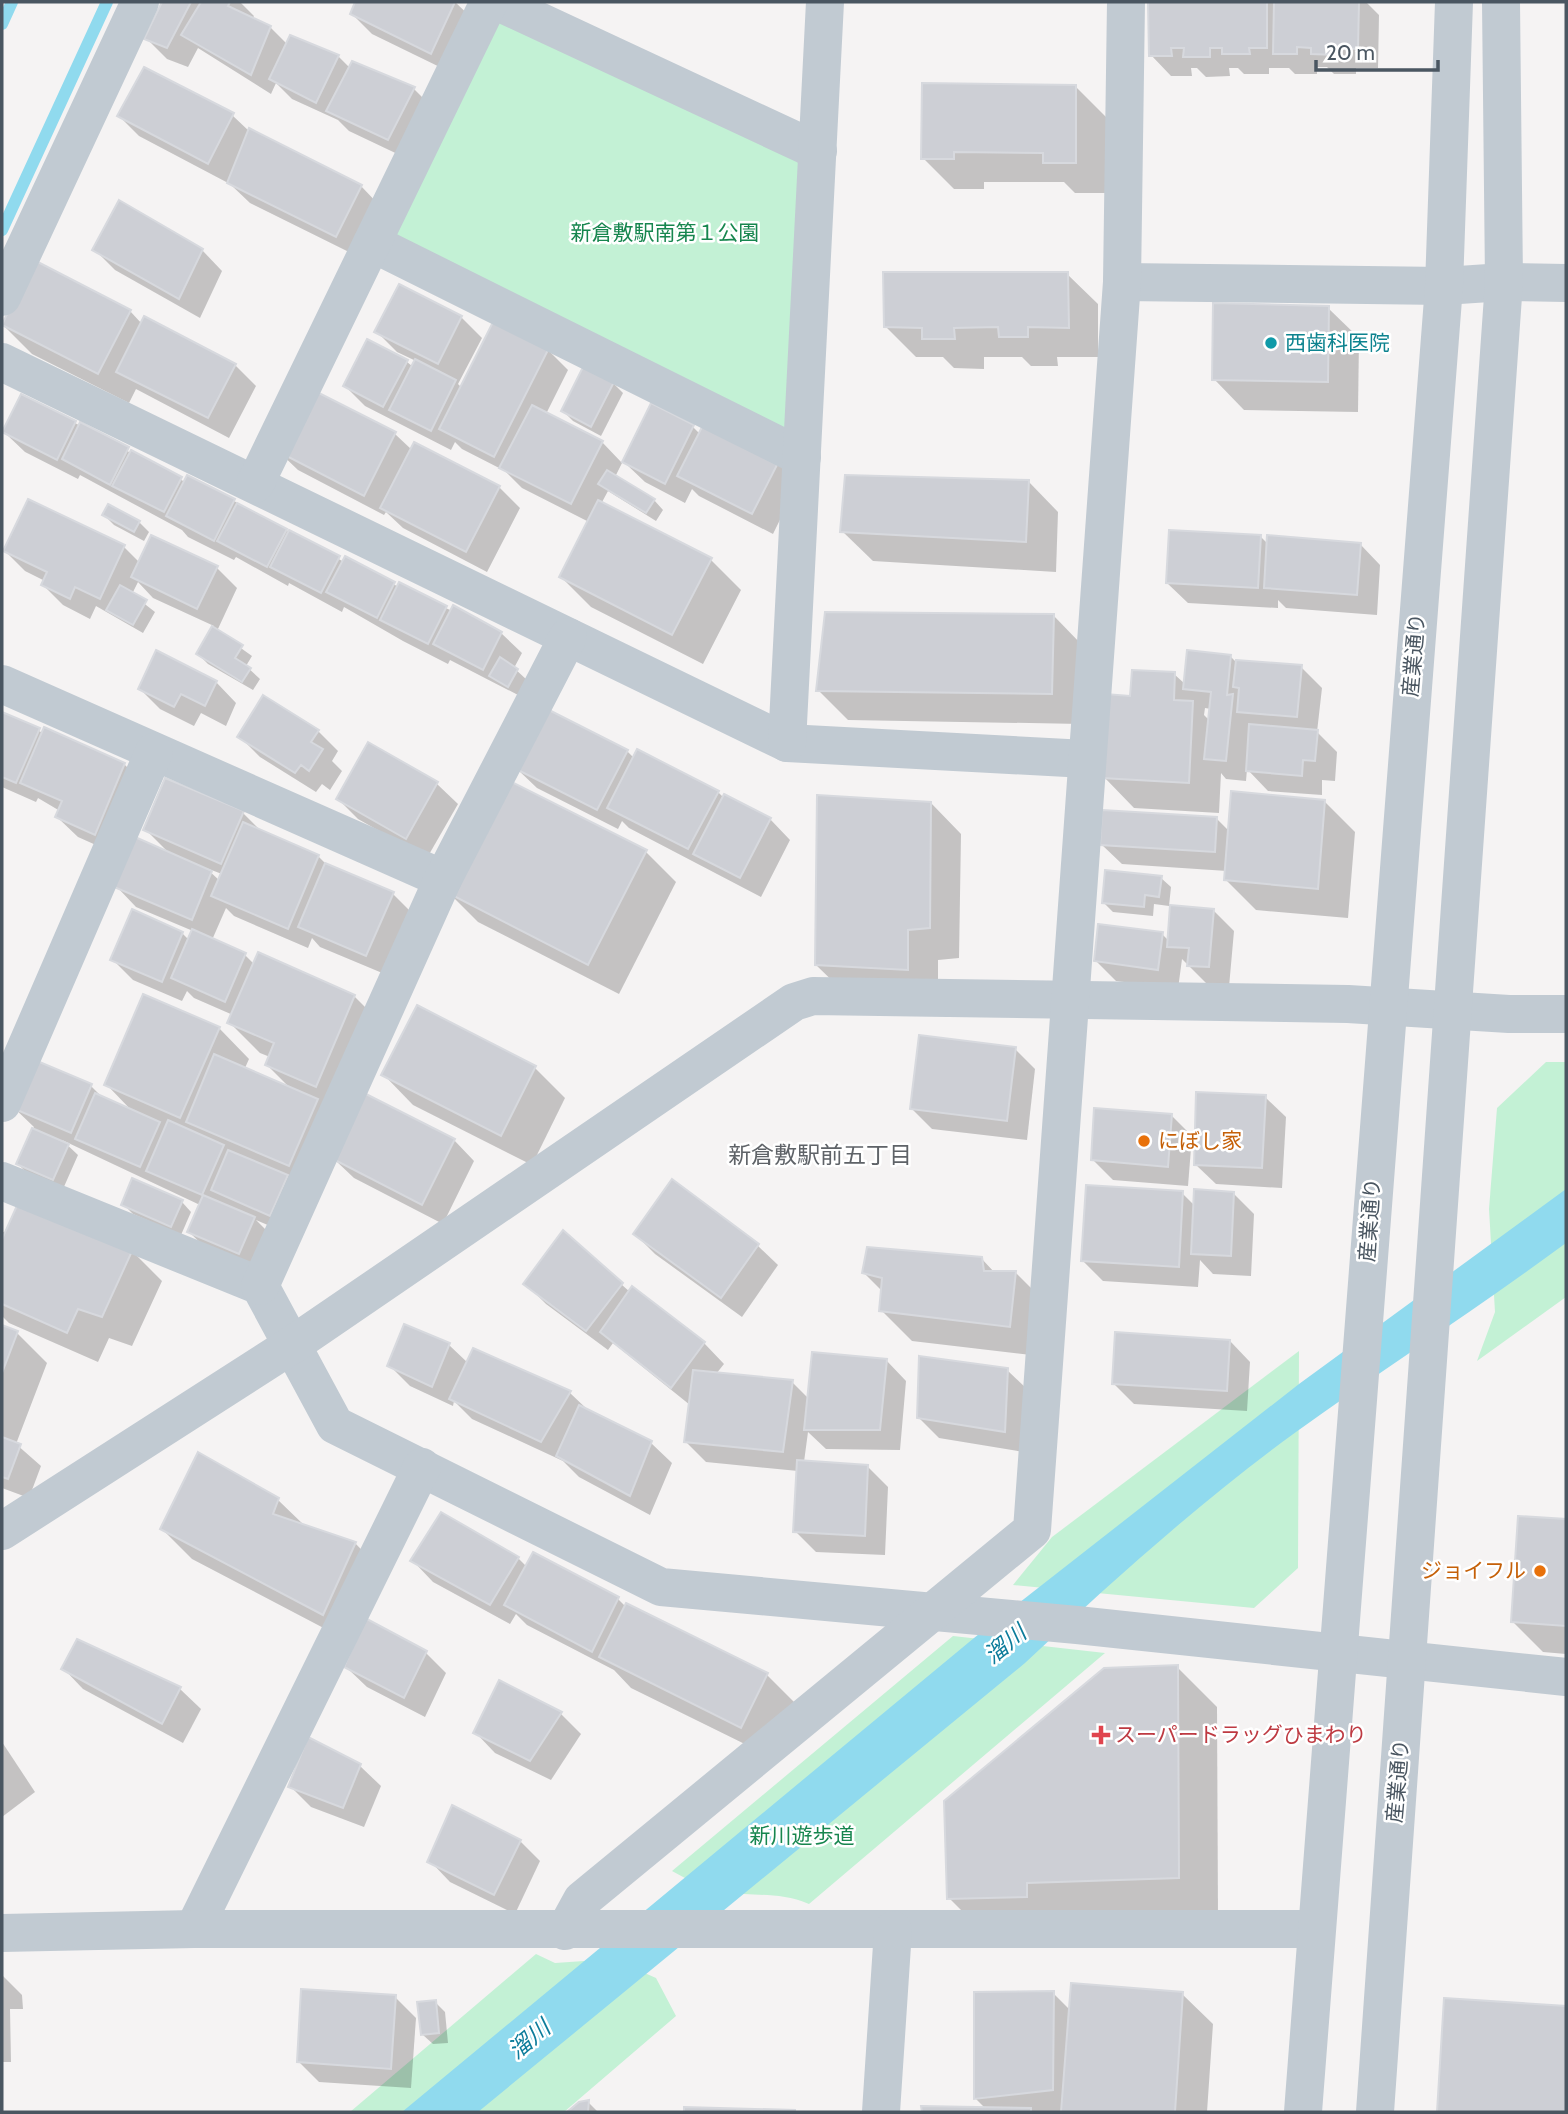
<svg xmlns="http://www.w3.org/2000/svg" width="1568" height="2114" font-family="Cabin,'Noto Sans JP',sans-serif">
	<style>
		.green { fill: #c3f1d5 }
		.water { fill: #90daee }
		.shadow { fill: #0003; fill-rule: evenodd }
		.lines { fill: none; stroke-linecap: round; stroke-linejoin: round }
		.stream { stroke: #90daee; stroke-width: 12 }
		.building { fill: #cdcfd5; stroke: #d7d9de; stroke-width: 2 }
		.minor { stroke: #c1cad2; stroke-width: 38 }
		.culture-dot { fill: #0f9aa8; stroke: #fff; stroke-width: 2.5 }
		.food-dot { fill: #e8710a; stroke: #fff; stroke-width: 2.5 }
		.health-dot { fill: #e0444e; stroke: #fff; stroke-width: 2.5 }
		.labels { text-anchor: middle; stroke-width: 5; stroke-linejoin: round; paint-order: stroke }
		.park-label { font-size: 21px; fill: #17864f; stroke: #fff }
		.culture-label { font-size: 21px; fill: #0d838f; stroke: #fff; text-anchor: start }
		.street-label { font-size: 21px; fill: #4a5661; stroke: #fff }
		.food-label { font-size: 21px; fill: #c56008; stroke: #fff; text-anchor: start }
		.health-label { font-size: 21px; fill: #be3a42; stroke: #fff; text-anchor: start }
		.neighbourhood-label { font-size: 23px; fill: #5f6368; stroke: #fff }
		.water-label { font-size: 23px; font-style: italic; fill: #0c7c9b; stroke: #fff }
	</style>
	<rect width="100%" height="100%" fill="#f5f3f3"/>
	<g class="green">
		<polygon points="493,10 801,156 787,437 384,235"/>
		<polygon points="1546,1062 1566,1062 1566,1297 1477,1361 1495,1312 1489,1209 1497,1108"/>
		<polygon points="1299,1351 1298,1568 1254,1608 1013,1585 1052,1537"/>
		<path d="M953 1636 1105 1653 809 1904C778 1891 754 1897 722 1892 704 1888 688 1880 672 1871Z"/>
		<polygon points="536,1954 555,1963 613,1959 656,1978 676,2016 564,2112 350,2112"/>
	</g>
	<path class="water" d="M1566 1189V1243C1478 1308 1385 1368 1296 1432 1200 1502 1111 1582 1025 1663L478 2112H402L974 1638 1299 1384Z"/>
	<g class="shadow">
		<polygon points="164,2 240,2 254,16 252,19 270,27 287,44 338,56 350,68 414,89 434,109 408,159 349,131 338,120 292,99 276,83 271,94 198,48 188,67 167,59 146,38"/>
		<polygon points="357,2 455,2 475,21 452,73 372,34 352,14"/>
		<polygon points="1150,2 1366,2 1379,15 1378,68 1356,68 1356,74 1334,74 1327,67 1317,67 1317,74 1295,74 1289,68 1269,68 1269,74 1244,74 1238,68 1229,68 1230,76 1206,77 1197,68 1191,68 1192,76 1171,76 1151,55"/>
		<polygon points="1076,87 1106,117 1106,193 1075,193 1064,182 984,182 984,189 954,189 923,158"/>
		<polygon points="232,115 250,132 361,186 381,207 357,256 250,203 230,184 139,136 119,116"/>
		<polygon points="94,249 202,250 222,271 200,318 115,270"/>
		<polygon points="33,261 130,311 142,324 235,365 256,386 229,438 136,389 129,403 32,354 2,324"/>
		<polygon points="1067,274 1098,304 1098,357 1057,357 1058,366 1031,366 1022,357 984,357 984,369 954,368 943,357 916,357 886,327"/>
		<polygon points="1328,308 1359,338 1358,412 1244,410 1214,379"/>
		<polygon points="461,317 482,338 458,384 462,388 548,350 568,370 546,414 602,442 622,463 615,477 654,500 663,510 656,521 608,491 601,504 711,560 741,590 703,664 591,607 561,577 589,522 522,488 505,471 462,449 455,442 451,450 365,406 345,386 406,361 413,367 416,361 397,352 376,331"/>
		<polygon points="613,383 623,393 601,436 573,421 563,411"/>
		<polygon points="307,389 395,434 412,450 499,487 520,508 487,572 403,528 386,512 384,515 298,470 277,450"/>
		<polygon points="652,406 693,427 700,434 778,463 798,483 773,534 699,496 692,489 685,503 645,482 624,462"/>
		<polygon points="75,423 185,482 234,501 344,562 501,633 522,653 514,668 527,680 518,695 450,660 448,664 403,641 344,607 342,612 289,583 288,586 236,557 234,560 188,537 182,530 80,475 78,479 25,452 4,432"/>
		<polygon points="1028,481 1058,512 1056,572 873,561 842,531"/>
		<polygon points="104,515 139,522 149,532 144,541 114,525"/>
		<polygon points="1260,536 1269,545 1360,544 1380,565 1377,615 1286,608 1278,600 1278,608 1188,603 1167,583"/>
		<polygon points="124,547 140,563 217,568 237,588 217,631 252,656 246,666 260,679 253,690 208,664 198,654 214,626 153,598 138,582 132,594 155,612 143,633 96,606 90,619 63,605 43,585 45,581 25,571 5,551"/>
		<polygon points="1053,615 1083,646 1082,724 848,720 818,690"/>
		<path d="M1231 657 1235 661 1301 667 1322 688 1317 732 1337 752 1335 781 1322 780V795L1268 791 1247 769 1246 781 1226 779 1221 773 1219 813 1134 808 1104 777 1132 697 1174 674 1185 684ZM1205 708 1211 709 1210 721 1204 715Z"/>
		<polygon points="216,682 236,703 226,726 201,713 194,726 160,709 140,689"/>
		<polygon points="2,713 43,733 124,764 145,785 116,854 78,837 57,817 60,811 38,798 36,802 2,787"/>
		<polygon points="318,731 338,751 332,761 342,771 330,790 322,784 316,792 260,757 240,737"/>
		<polygon points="369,745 437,784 458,804 427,858 358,819 338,799"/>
		<polygon points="627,751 634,758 718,792 724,798 770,819 790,840 761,897 629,828 622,821 618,829 537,788 516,768"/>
		<polygon points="1324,801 1355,832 1348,918 1256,910 1226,880 1227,871 1122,864 1101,844 1216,818 1230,832"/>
		<polygon points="931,803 961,834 959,958 938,960 938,1000 847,995 816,965"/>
		<path d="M243 813 261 831 318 856 329 867 393 894 413 914 387 975 320 947 312 938 308 948 234 916 226 908 212 940 245 955 254 964 354 996 385 1027 347 1116 454 1140 474 1161 443 1224 354 1178 335 1160 291 1235 256 1220 275 1239 260 1273 210 1252 189 1232 200 1205 62 1140 78 1155 63 1189 28 1174 18 1164 34 1127 12 1106 91 1086 104 1099 133 1112 106 1084 219 1028 249 1059 245 1068 291 1089 267 1065 270 1057 260 1053 230 1023 233 1015 194 998 187 991 182 1001 133 980 113 960 182 933 189 940 193 931 136 907 116 886 170 854 145 829ZM206 868 222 874 220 881Z"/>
		<polygon points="646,852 676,882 619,994 478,922 448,892"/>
		<polygon points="1161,878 1171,887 1169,906 1154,904 1153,916 1113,912 1103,902"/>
		<polygon points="1213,910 1234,931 1229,987 1209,986 1182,959 1178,989 1116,981 1096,961 1162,934 1169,941"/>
		<polygon points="1015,1049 1035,1069 1027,1140 932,1129 912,1109"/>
		<polygon points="535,1068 565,1098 532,1165 413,1105 383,1074"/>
		<polygon points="1265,1097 1286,1117 1282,1188 1216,1184 1195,1164"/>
		<polygon points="1172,1116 1192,1136 1188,1186 1113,1180 1092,1159"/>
		<polygon points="1182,1193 1195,1206 1233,1193 1254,1214 1251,1276 1213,1274 1200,1260 1198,1287 1103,1281 1083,1261"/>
		<polygon points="182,1202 191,1212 181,1235 133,1214 123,1204"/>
		<polygon points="2,1231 6,1234 132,1251 162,1281 132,1346 109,1338 98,1362 9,1323 2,1316"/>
		<polygon points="563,1233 630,1292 704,1343 724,1364 716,1374 792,1382 809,1399 886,1360 906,1381 900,1450 826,1449 808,1432 804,1462 867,1466 888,1487 885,1555 816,1552 795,1531 798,1471 706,1462 686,1442 690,1405 613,1343 608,1350 546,1304 525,1283"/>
		<polygon points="635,1234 757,1245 778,1265 742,1317 655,1254"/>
		<polygon points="981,1258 995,1273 1016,1273 1046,1303 1040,1356 912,1341 881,1310 882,1291 863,1272"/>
		<polygon points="2,1326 17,1333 47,1363 16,1444 41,1466 29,1498 2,1488"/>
		<polygon points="1230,1341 1250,1362 1247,1411 1134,1404 1113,1383"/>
		<polygon points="449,1345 468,1363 474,1350 570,1393 589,1411 651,1443 672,1463 650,1515 579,1477 563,1461 472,1419 454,1401 453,1406 410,1386 389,1365"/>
		<polygon points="1007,1370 1028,1390 1024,1452 939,1438 919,1418"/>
		<polygon points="199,1454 278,1500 305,1526 355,1543 385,1574 364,1620 425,1652 446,1673 425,1717 367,1687 346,1667 356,1645 192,1559 162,1529"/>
		<polygon points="1519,1518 1566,1521 1566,1654 1543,1652 1513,1622"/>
		<polygon points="518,1558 527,1567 618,1599 626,1607 767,1675 797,1705 771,1757 631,1688 614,1670 527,1625 516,1614 510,1624 433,1582 413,1561"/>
		<polygon points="78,1641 180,1689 201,1709 183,1743 83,1689 63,1668"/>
		<polygon points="1177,1667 1217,1707 1218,1917 989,1938 949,1898"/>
		<polygon points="561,1714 581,1734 551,1780 495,1753 475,1732"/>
		<polygon points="309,1740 360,1766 381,1786 364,1827 311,1807 290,1786"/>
		<polygon points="2,1742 35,1792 2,1817"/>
		<polygon points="520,1841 540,1861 515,1914 450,1882 430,1861"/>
		<polygon points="2,1975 22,1995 23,2009 10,2009 11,2062 2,2062"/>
		<polygon points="1053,1993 1071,2011 1182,1994 1213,2024 1207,2112 923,2112 923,2108 986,2109 976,2099"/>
		<polygon points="395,1997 416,2018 411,2088 319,2082 298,2061"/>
		<polygon points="1446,2000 1566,2008 1566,2112 1439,2112"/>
		<polygon points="435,2002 445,2012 448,2043 433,2044 423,2035"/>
		<polygon points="588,2102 598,2112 570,2112 580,2104"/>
		<polygon points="686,2109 794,2112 685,2112"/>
	</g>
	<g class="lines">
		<g class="stream">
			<polyline points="2,24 12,2"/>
			<polyline points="2,230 107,2"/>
		</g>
	</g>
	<g class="building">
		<polygon points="162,2 191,2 167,48 144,39"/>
		<polygon points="201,2 230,2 228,6 271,26 251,75 181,35"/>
		<polygon points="355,2 455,2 431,54 350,14"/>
		<polygon points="1148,2 1267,2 1267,48 1249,48 1250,54 1222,54 1222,48 1210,48 1210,57 1183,57 1184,48 1171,48 1172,56 1149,56"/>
		<polygon points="1274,2 1359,2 1358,49 1336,48 1336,55 1311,54 1311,48 1297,47 1297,54 1273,54"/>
		<polygon points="290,35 339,55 316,103 269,79"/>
		<polygon points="352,61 415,87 388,140 326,111"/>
		<polygon points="144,67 234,113 208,164 117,116"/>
		<polygon points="922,83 1076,85 1076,163 1043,163 1043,153 954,152 954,159 921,159"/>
		<polygon points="249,128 362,185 336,237 227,183"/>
		<polygon points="119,200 203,249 179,299 92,250"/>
		<polygon points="32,259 131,310 98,374 2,325"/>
		<polygon points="883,272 1068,272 1069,328 1028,327 1028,337 999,337 998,327 954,328 955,339 922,339 922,328 884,327"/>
		<polygon points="399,284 462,316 438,364 374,332"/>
		<polygon points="1213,303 1329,306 1328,382 1212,380"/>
		<polygon points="144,316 236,364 208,418 116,372"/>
		<polygon points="494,320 549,348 494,457 439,429"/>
		<polygon points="367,339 408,360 383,407 343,386"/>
		<polygon points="415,359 456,380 431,431 389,410"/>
		<polygon points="583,367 614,382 591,427 561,411"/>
		<polygon points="307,387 396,432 364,496 275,450"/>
		<polygon points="21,394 76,421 57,460 2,432"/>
		<polygon points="651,403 694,425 665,484 622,462"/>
		<polygon points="532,405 603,441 571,504 499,468"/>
		<polygon points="80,422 129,447 110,485 62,459"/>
		<polygon points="704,423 779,461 752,514 677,476"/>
		<polygon points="414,442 500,486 466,552 380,508"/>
		<polygon points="131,450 182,477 164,512 112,486"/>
		<polygon points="607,470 655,499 646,513 598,484"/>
		<polygon points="187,475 235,499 214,541 166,516"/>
		<polygon points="845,475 1029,480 1026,542 840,532"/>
		<polygon points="28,499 125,545 100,599 75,587 70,599 41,585 47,572 3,551"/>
		<polygon points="598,500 712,558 672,635 559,577"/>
		<polygon points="237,503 287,529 267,567 217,541"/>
		<polygon points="108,504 140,521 134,532 102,515"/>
		<polygon points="289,530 340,556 321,593 270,567"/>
		<polygon points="1169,530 1261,535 1258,588 1166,583"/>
		<polygon points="151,535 218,566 197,609 131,577"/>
		<polygon points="1267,535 1361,543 1357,595 1264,588"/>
		<polygon points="345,556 395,582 377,618 326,592"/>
		<polygon points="399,582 447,606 428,644 380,620"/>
		<polygon points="120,585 147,600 133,625 106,610"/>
		<polygon points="453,605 502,632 483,670 433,644"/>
		<polygon points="825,612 1054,614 1052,694 816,691"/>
		<polygon points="212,626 243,645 235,658 251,668 242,682 196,654"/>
		<polygon points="156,650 217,681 205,706 181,694 174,707 138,689"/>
		<polygon points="1187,650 1231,655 1227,695 1233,694 1226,761 1204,759 1211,692 1183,689"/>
		<polygon points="500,657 518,669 508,687 489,676"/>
		<polygon points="1236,660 1302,665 1297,717 1237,712 1239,688 1233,687"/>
		<polygon points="1132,670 1175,672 1174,700 1193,701 1189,783 1102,778 1106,694 1130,696"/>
		<polygon points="263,695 319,730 311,742 323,749 309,771 301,765 295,773 237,737"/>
		<polygon points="545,708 628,750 597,810 514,768"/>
		<polygon points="2,712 40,728 16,783 2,777"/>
		<polygon points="1249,724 1318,730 1315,761 1303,760 1302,776 1246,771"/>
		<polygon points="44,727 125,763 95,835 55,817 62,801 20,783"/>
		<polygon points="368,742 438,782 406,839 336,799"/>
		<polygon points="637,749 719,791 688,849 607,808"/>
		<polygon points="165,778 244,811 221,864 143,830"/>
		<polygon points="504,778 647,850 588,965 446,892"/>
		<polygon points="1231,791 1325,800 1318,889 1224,880"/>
		<polygon points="724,794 771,818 740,878 693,854"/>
		<polygon points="817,795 931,802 930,928 908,930 908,970 815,965"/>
		<polygon points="1102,810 1217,817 1215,852 1100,845"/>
		<polygon points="243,822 319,855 288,929 211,896"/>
		<polygon points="135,837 212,871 192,920 114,887"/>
		<polygon points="325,863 394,892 366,956 298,927"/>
		<polygon points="1105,870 1162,876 1159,897 1145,895 1144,907 1102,903"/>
		<polygon points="1170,905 1214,909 1209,967 1187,966 1189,948 1167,947"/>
		<polygon points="132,909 183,932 162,982 110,960"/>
		<polygon points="1098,924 1163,932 1158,970 1094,961"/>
		<polygon points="192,929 246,953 225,1002 171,978"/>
		<polygon points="258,952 355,995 316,1087 265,1065 274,1043 227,1023"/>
		<polygon points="143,994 220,1027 180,1118 104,1085"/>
		<polygon points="417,1005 536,1066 501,1136 381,1075"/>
		<polygon points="919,1035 1016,1047 1007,1121 910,1109"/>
		<polygon points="214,1054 318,1099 289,1166 186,1122"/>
		<polygon points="30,1058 92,1084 71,1133 10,1107"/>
		<polygon points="1196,1092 1266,1095 1262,1168 1194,1165"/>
		<polygon points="95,1093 160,1122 140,1167 75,1139"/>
		<polygon points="364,1093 455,1139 422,1205 331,1158"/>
		<polygon points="1094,1108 1172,1114 1168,1167 1091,1160"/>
		<polygon points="168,1120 224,1145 202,1195 146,1171"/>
		<polygon points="32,1128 69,1144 53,1180 16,1164"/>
		<polygon points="228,1150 288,1175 270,1216 211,1190"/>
		<polygon points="132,1178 183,1200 171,1227 121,1205"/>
		<polygon points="672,1179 759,1244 721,1298 633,1234"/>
		<polygon points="1086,1185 1183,1191 1179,1267 1081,1261"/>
		<polygon points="1194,1189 1234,1192 1231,1256 1191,1254"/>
		<polygon points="203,1195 255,1217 239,1254 187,1232"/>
		<polygon points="19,1201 133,1249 102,1317 78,1309 67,1333 2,1304 2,1239"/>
		<polygon points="563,1230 623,1283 586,1331 523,1284"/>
		<polygon points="867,1247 982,1257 984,1271 1016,1271 1010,1327 879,1311 882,1278 862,1273"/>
		<polygon points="632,1286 705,1342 671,1388 600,1332"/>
		<polygon points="404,1324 450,1343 432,1387 387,1366"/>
		<polygon points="2,1325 18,1331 2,1373"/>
		<polygon points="1115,1332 1230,1340 1227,1391 1112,1384"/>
		<polygon points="473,1348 571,1391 541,1442 449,1399"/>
		<polygon points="812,1352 887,1359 880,1430 804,1430"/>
		<polygon points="919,1356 1008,1368 1005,1432 917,1418"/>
		<polygon points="693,1370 793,1380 783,1452 684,1442"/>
		<polygon points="579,1405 652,1441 630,1496 556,1456"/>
		<polygon points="2,1437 21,1444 8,1479 2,1477"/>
		<polygon points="198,1452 279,1498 273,1514 356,1542 323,1615 160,1529"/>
		<polygon points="797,1460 868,1465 865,1536 793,1532"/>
		<polygon points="441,1512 519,1557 490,1605 410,1561"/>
		<polygon points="1518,1516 1566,1519 1566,1626 1511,1622"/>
		<polygon points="533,1552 619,1597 592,1652 504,1605"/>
		<polygon points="626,1603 768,1673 741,1728 599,1657"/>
		<polygon points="365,1618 427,1651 404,1698 344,1667"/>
		<polygon points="77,1639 181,1687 162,1724 61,1669"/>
		<polygon points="1178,1665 1179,1878 1027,1883 1027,1897 947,1899 944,1801 1104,1668"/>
		<polygon points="499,1680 562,1712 530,1761 473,1733"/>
		<polygon points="308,1737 361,1764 343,1808 288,1787"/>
		<polygon points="452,1805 521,1840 494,1895 427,1862"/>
		<polygon points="1071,1983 1183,1992 1175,2112 1061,2112"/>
		<polygon points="301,1989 396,1995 391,2069 297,2062"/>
		<polygon points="1054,1991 1053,2090 974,2099 974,1992"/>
		<polygon points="1444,1998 1566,2006 1566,2112 1437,2112"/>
		<polygon points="436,2000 439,2033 421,2035 417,2002"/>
		<polygon points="589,2100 588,2112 567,2112 579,2102"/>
		<polygon points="921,2106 1031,2108 1031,2112 922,2112"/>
		<polygon points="684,2107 795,2110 795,2112 684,2112"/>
	</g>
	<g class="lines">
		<g class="minor">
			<polyline points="498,2 818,151"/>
			<polyline points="372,243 802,457"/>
			<polyline points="1122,282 1444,286 1504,282 1566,283"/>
			<polyline points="2,297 140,2"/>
			<polyline points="2,362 787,743 1086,759"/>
			<polyline points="255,484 489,2"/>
			<polyline points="2,684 443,879"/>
			<polyline points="787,743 825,2"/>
			<polyline points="2,1103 154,752"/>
			<polyline points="2,1181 260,1286 335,1425 661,1587 1077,1625 1566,1677"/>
			<polyline points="260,1286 443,879 568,637"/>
			<polyline points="2,1531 292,1345 794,1002 813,996 1348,1004 1509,1014 1566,1014"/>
			<polyline points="194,1929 422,1467"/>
			<polyline points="565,1931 582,1900 1032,1530 1122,282 1126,2"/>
			<polyline points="2,1933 194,1929 1315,1929"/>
			<polyline points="881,2112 893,1930"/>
			<polyline points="1303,2112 1444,286 1454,2"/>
			<polyline points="1375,2112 1504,282 1501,2"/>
		</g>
	</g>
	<circle class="culture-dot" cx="1271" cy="343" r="7"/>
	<g class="food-dot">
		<circle cx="1144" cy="1141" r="7"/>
		<circle cx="1540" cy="1571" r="7"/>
	</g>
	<path class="health-dot" d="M1097.5 1724.5h7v7h7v7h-7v7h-7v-7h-7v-7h7z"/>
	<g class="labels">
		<g class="park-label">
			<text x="665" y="240">新倉敷駅南第１公園</text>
			<text x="802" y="1843">新川遊歩道</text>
		</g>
		<g class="culture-label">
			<text x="1285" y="350">西歯科医院</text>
		</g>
		<g class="street-label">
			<text transform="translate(1414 655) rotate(-85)" y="7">産業通り</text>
			<text transform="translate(1370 1220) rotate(-86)" y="7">産業通り</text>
			<text transform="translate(1398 1781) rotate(-85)" y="7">産業通り</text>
		</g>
		<g class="food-label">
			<text x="1158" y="1148">にぼし家</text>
			<text x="1526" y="1578" text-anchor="end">ジョイフル</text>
		</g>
		<g class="health-label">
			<text x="1115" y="1742">スーパードラッグひまわり</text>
		</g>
		<g class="neighbourhood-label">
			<text x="820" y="1163">新倉敷駅前五丁目</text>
		</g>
		<g class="water-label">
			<text transform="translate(1005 1644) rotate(-39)" y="8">溜川</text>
			<text transform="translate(529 2039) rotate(-40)" y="8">溜川</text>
		</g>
	</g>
	<rect width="1568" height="2114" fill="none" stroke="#4a5661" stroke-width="7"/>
	<path d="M1316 60v10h122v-10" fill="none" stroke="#4a5661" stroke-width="3.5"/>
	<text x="1326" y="60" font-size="21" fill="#4a5661" stroke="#ffffff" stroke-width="5" paint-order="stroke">20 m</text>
</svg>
